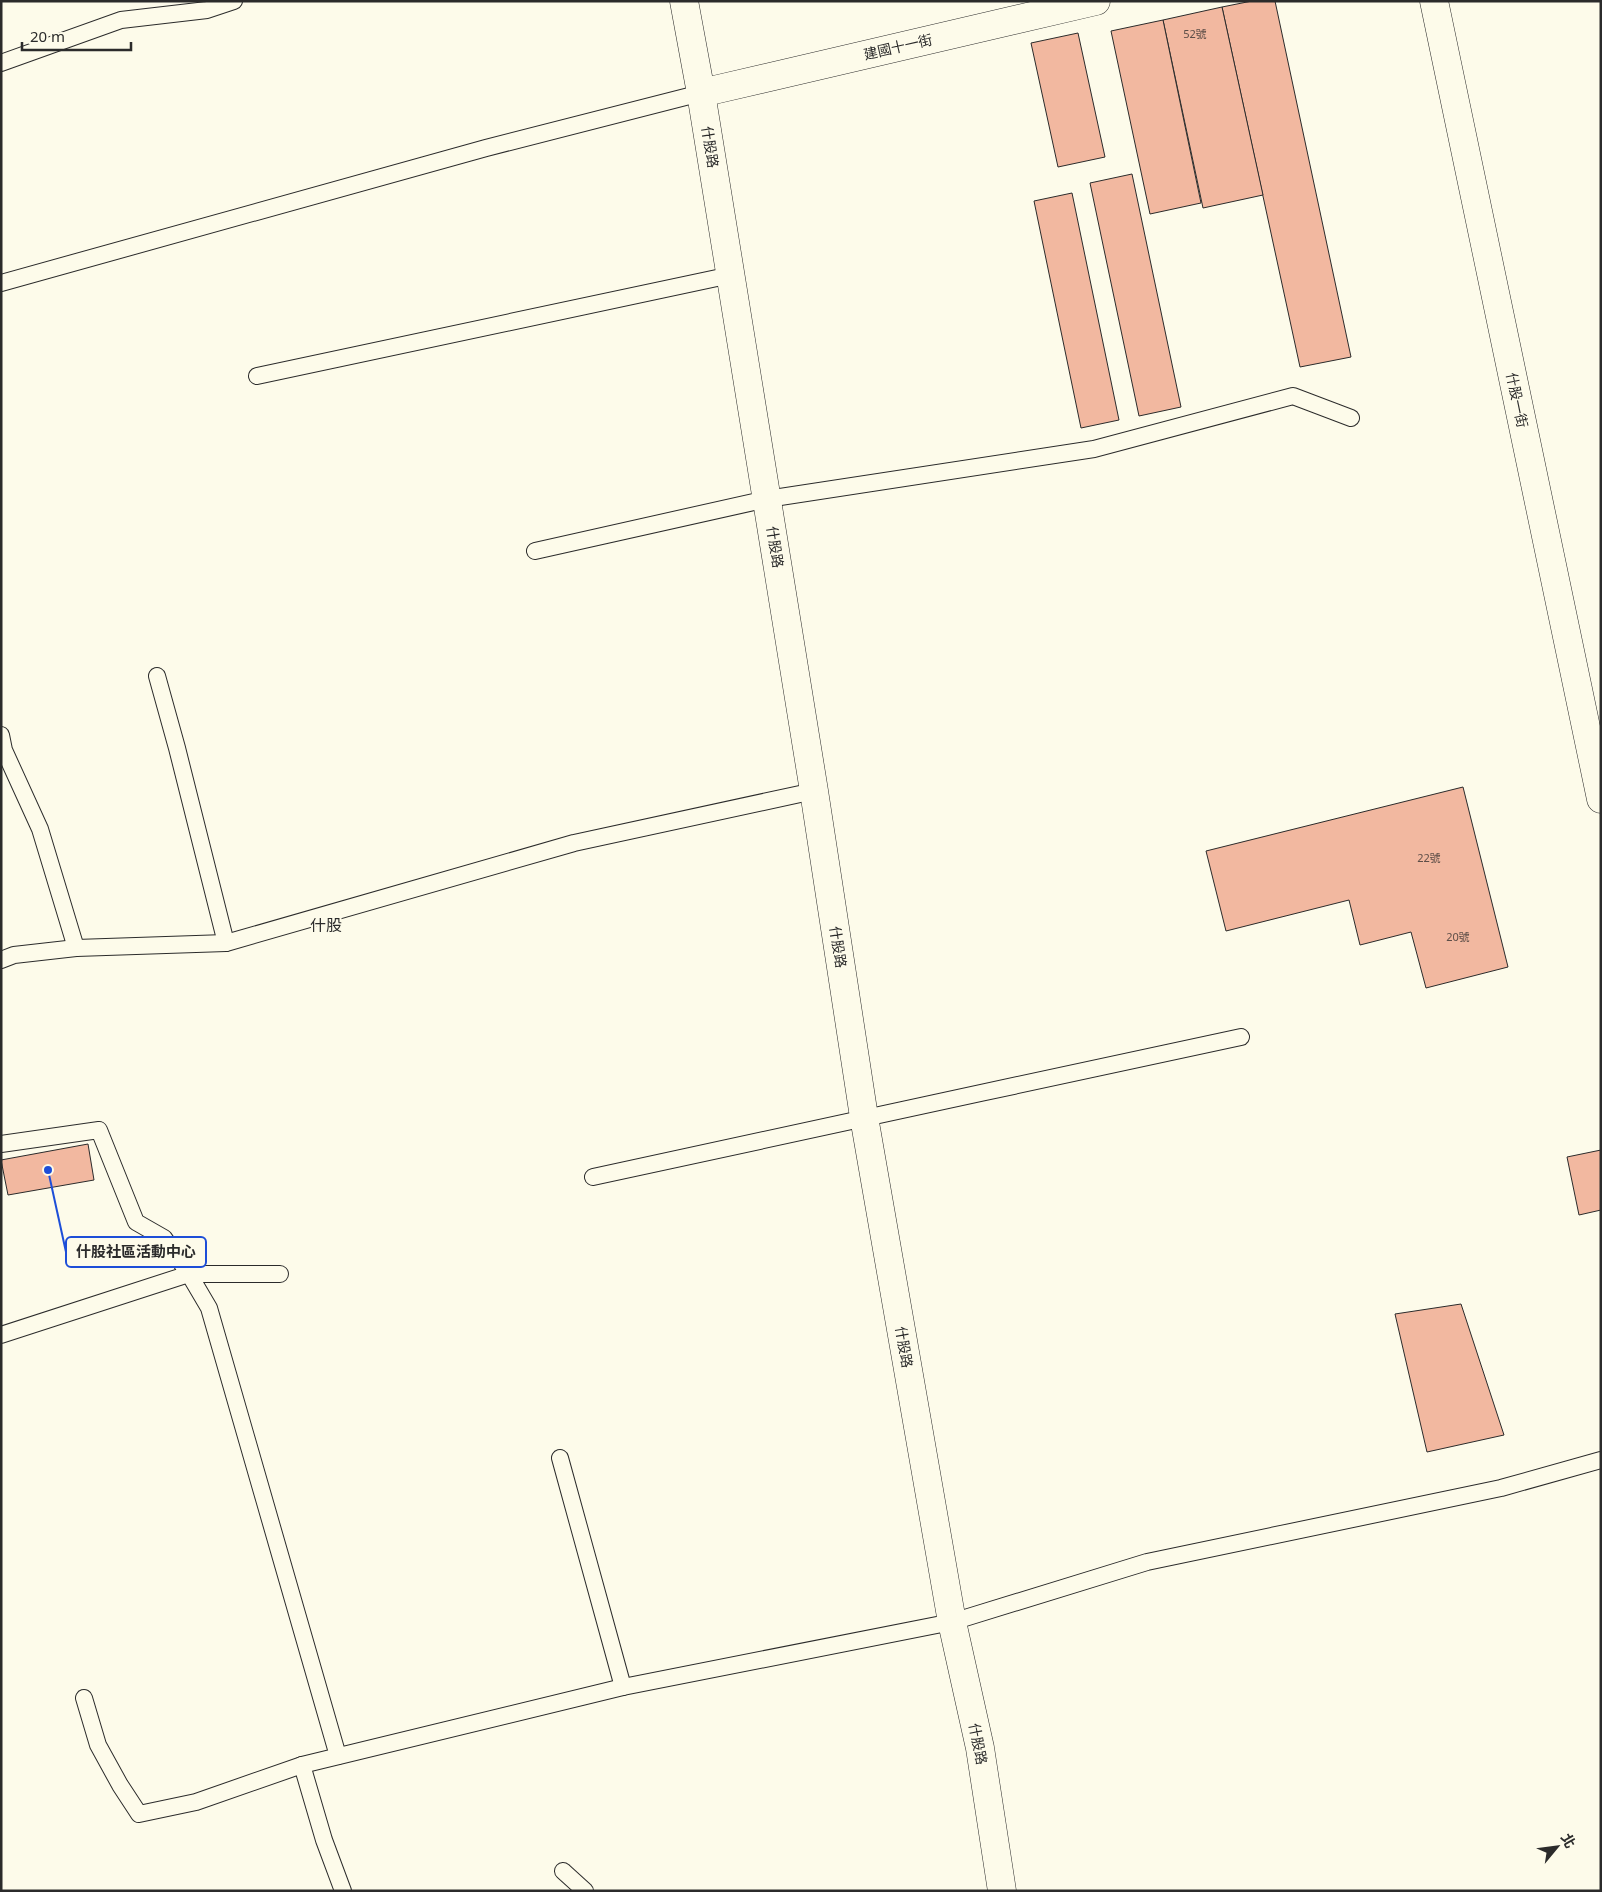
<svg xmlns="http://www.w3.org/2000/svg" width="1602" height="1892" font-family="'Noto Sans','Noto Sans TC',sans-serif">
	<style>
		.building { fill: #f2b8a0; stroke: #2b2b2b }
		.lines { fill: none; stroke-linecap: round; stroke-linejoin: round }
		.service-casing { stroke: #2b2b2b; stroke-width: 18 }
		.minor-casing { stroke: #2b2b2b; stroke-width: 29 }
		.tertiary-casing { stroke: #2b2b2b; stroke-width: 29 }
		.service { stroke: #fdfbea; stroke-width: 16 }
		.minor { stroke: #fdfbea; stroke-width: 28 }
		.tertiary { stroke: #fdfbea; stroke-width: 28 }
		.labels { text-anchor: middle; stroke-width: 4; stroke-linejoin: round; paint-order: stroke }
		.number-label { font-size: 11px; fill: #5d4e48 }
		.street-label { font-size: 14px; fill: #2b2b2b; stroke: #fdfbea }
		.quarter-label { font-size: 16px; fill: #2b2b2b; stroke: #fdfbea }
		.leader { fill: none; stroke: #1d4ed8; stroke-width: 2 }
		.callout-dot { fill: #1d4ed8; stroke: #fdfbea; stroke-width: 2 }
		.callout { fill: #fdfbea; stroke: #1d4ed8; stroke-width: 2 }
		.callout-label { font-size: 15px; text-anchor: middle; font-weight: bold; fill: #2b2b2b }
	</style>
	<rect width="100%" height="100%" fill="#fdfbea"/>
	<g class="building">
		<polygon points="1252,1 1275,1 1351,357 1300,367 1222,7"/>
		<polygon points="1222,7 1263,195 1203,208 1163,20"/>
		<polygon points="1163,20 1201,203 1150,214 1111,31"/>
		<polygon points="1078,33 1105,157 1058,167 1031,43"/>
		<polygon points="1132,174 1181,407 1139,416 1090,183"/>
		<polygon points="1072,193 1119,420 1081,428 1034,201"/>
		<polygon points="1463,787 1508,967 1426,988 1411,932 1360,945 1349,900 1226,931 1206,851"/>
		<polygon points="88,1144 94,1180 8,1195 1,1160"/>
		<polygon points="1601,1150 1601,1210 1579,1215 1567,1157"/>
		<polygon points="1461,1304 1504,1435 1427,1452 1395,1314"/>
	</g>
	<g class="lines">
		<defs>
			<g id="service">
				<polyline points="1,63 121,20 207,10 234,1"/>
				<polyline points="1,283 486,148 701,93"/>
				<polyline points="257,376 731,275"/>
				<polyline points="535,551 767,499 1094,449 1293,396 1351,418"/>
				<polyline points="157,676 177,748 226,943"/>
				<polyline points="1,735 4,750 40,829 76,948"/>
				<polyline points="1,960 14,955 76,948 226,943 574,843 814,791"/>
				<polyline points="1,1144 99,1130 136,1222 164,1238 189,1274 209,1308 338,1756"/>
				<path d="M593 1177C809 1129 1025 1084 1241 1037"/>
				<polyline points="1,1335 189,1274 280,1274"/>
				<polyline points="560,1458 623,1687"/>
				<polyline points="84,1698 98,1745 120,1785 139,1814 196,1802 302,1765 623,1687 952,1622 1147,1562 1501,1488 1601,1460"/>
				<polyline points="302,1765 324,1840 343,1891"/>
				<polyline points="563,1871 585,1891"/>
			</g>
			<g id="minor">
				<polyline points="1434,1 1601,799"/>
				<polyline points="701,93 1096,1"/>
			</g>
			<polyline id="tertiary" points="684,1 701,93 814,791 864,1117 952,1622 980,1748 1002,1891"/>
		</defs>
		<use href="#service" class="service-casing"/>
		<use href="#minor" class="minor-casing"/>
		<use href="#tertiary" class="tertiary-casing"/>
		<use href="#service" class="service"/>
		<use href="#minor" class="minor"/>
		<use href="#tertiary" class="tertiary"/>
	</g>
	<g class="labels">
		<g class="number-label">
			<text x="1195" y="38">52號</text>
			<text x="1429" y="862">22號</text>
			<text x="1458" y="941">20號</text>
		</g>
		<g class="street-label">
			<text transform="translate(898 47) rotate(-13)" y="5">建國十一街</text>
			<text transform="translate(710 147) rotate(81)" y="5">什股路</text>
			<text transform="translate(1517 400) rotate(78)" y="5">什股一街</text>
			<text transform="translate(775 547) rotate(81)" y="5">什股路</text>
			<text transform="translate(838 947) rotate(81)" y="5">什股路</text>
			<text transform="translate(904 1347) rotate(80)" y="5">什股路</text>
			<text transform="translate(978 1744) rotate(79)" y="5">什股路</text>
		</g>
		<g class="quarter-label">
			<text x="326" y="931">什股</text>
		</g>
	</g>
	<path class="leader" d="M48 1170L66 1252"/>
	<circle class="callout-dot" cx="48" cy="1170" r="5"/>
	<rect class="callout" x="66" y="1237" width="140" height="30" rx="5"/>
	<g class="callout-label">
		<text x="136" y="1257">什股社區活動中心</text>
	</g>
	<rect width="1602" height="1892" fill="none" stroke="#2b2b2b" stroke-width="5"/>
	<g transform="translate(1557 1847) rotate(61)" stroke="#fdfbea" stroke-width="4" paint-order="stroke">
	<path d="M0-4L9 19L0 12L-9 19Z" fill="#2b2b2b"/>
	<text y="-8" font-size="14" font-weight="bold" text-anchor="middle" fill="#2b2b2b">北</text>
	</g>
	<path d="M22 42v8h109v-8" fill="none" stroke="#2b2b2b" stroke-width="2.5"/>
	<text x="30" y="42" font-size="15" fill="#2b2b2b" stroke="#fdfbea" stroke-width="4" paint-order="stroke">20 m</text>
</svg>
